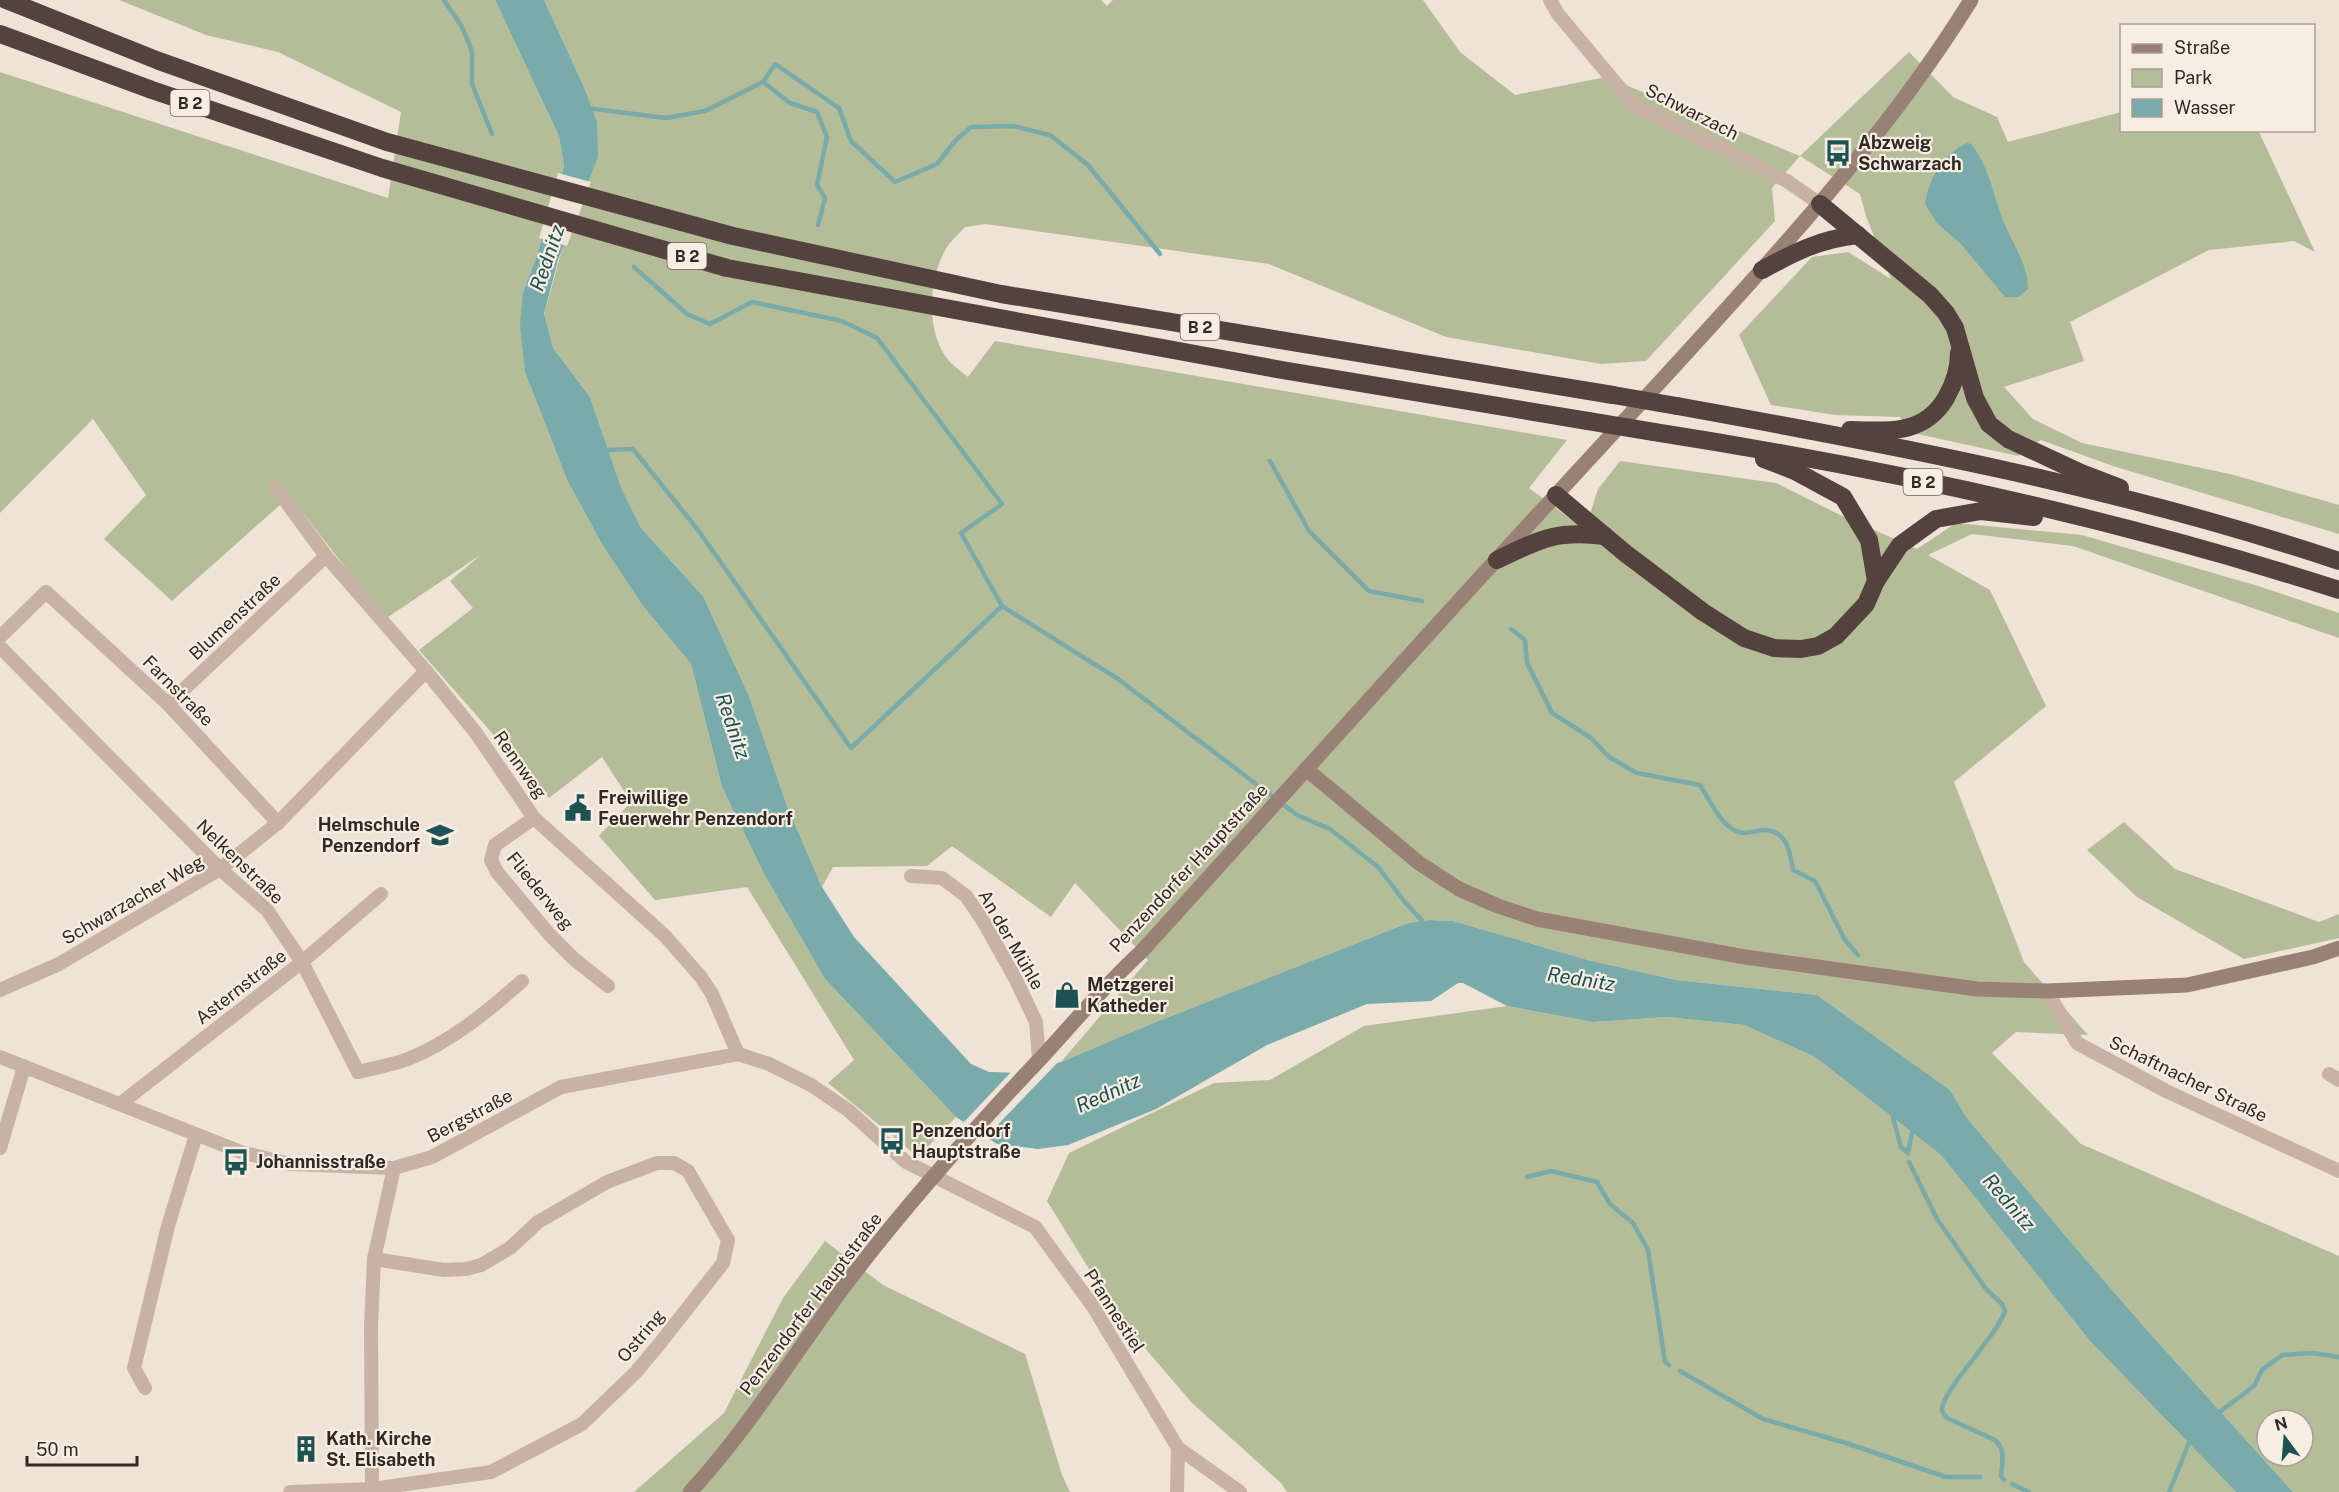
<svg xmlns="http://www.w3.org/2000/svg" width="2339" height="1492" font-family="'Public Sans',sans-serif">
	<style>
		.green { fill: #b4bd98; fill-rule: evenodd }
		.water { fill: #78abaa }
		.pier { fill: #efe2d7 }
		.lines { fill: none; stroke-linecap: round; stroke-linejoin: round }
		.stream { stroke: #78abaa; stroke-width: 4.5 }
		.street { stroke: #c7b2a4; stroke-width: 14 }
		.secondary { stroke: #9a8176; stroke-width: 15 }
		.highway { stroke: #53423d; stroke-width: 18 }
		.highway-bridge { stroke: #53423d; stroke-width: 18 }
		.labels { text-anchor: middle; stroke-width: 4.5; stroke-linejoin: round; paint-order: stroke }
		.shield { fill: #f8ede3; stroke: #6d645e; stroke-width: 1.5 }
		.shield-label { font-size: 16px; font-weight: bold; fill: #322925 }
		.street-label { font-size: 18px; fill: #322925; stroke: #f8ede3 }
		.poi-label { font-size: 18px; font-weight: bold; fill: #322925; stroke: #f8ede3; text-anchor: start }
		.water-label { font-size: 20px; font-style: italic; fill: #1d5252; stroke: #f8ede3 }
	</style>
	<rect width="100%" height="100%" fill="#efe2d7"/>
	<g class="green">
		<polygon points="119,0 495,0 559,136 564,166 536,258 523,292 525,372 567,480 603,546 643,606 691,664 722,787 763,872 825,979 956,1117 918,1157 828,1083 854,1060 747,887 655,900 599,836 631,802 602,757 549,798 419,650 473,608 450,581 482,554 385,619 290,496 172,601 104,539 146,495 93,419 0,513 0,72 388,198 401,112 278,52 206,35"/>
		<path d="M544 0H1101L1107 6 1113 0H1423L1460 52 1515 95 1606 77 1800 156 1909 52 1953 97 1997 117 2008 142 2121 112 2122 130 2259 132 2315 252 2294 241 2209 250 2070 322 2084 361 2004 387 2033 419 2082 443 2230 474 2339 505V534L2113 466 2041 440 2018 456 1913 433 1900 417 1835 415 1771 405 1739 335 1812 257 1848 252 1891 279 1866 216 1860 194 1800 156 1772 188 1775 221 1646 361 1601 364 1446 337 1269 264 986 224 965 227C960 233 954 238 949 244 928 274 924 334 950 362 955 367 962 372 968 377L995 341 1567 440 1529 488 1585 530 1598 489 1620 461 1776 483 1836 513 1917 549 1956 523 2082 535 2258 586 2339 613V638L2073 546 1972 534 1928 555 1990 590 2046 706 1954 782 2024 962 2088 1035 2016 1032 1992 1053 2081 1144 2339 1256V1492H2293L2146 1329 2069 1240 1967 1118 1950 1090 1817 995 1676 980 1588 960 1453 921 1430 920 1408 923 1146 1026 1061 1062 1148 960 1075 883 1051 917 952 846 927 866 833 867 822 887 787 806 749 696 703 596 641 528 621 487 590 397 553 348 544 315 597 121 584 87ZM2267 1420H2303V1456H2267Z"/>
		<polygon points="2124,822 2175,869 2319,922 2339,914 2339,938 2244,959 2137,897 2087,850"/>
		<polygon points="1507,1006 1593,1022 1667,1017 1744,1025 1815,1057 1941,1155 2090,1341 2236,1492 1287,1492 1281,1483 1192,1403 1120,1319 1047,1201 1069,1153 1214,1083 1270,1080 1364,1026"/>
		<polygon points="825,1241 883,1285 1025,1354 1062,1475 1070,1492 634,1492 724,1413 783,1298"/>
	</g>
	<g class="water">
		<polygon points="495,0 544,0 584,87 597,121 598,157 558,260 544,314 553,348 590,397 621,487 641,528 703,596 749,696 787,806 822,887 854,937 971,1064 989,1072 1026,1073 1061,1062 1146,1026 1408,923 1430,920 1453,921 1588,960 1676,980 1817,995 1950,1090 1967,1118 2069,1240 2146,1329 2293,1492 2236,1492 2090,1341 1941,1155 1815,1057 1744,1025 1667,1017 1593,1022 1507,1006 1463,983 1458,983 1431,1001 1367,1004 1267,1045 1156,1109 1068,1145 1038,1149 997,1144 956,1117 825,979 763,872 722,787 691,664 643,606 603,546 567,480 525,372 520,325 523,292 536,258 564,166 559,136"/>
		<path d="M1967 143 1971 144C1989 166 1993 194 2003 220 2012 244 2028 263 2028 289L2018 297H2005L1960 243 1937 223 1925 204C1929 178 1942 155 1967 143Z"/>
	</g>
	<g class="pier">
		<polygon points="558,173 591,182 567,246 539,238"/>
		<polygon points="1061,1059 984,1139 962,1124 1013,1070 1026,1070"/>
	</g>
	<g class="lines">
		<g class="stream">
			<polyline points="444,0 462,27 472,51 472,84 492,134"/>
			<polyline points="763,82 790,103 817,112 827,137 817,185 825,198 818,225"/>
			<polyline points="587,108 666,118 705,111 763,82 775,64 839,108 851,141 895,182 937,164 956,140 971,127 1013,126 1050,135 1088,165 1160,254"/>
			<polyline points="634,267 687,314 710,324 752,302 842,321 877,338 1002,504 961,533 1002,606 1118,679 1256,784"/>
			<polyline points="608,450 633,449 698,530 851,748 1002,606"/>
			<polyline points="1270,461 1309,531 1369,591 1422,601"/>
			<path d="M1511 629 1525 640 1527 663 1552 713 1591 738 1609 757 1637 773 1700 785C1710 800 1720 826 1739 832 1748 835 1758 829 1767 830 1788 833 1790 853 1793 870L1815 881 1845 940 1858 955"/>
			<polyline points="1267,792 1297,815 1330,829 1378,867 1404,901 1426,925"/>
			<polyline points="1893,1118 1901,1147 1908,1153 1913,1128"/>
			<path d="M1909 1162 1937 1219 1986 1289 2002 1304 2005 1311C1996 1338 1941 1391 1942 1410 1942 1413 1945 1415 1947 1418L1995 1440C2006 1450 2002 1462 2001 1476L2004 1480"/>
			<polyline points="1527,1177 1551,1171 1597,1182 1610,1204 1633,1223 1648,1250 1665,1362 1669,1365"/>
			<polyline points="1680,1371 1763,1419 1846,1443 1946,1477 1980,1477"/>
			<polyline points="2217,1414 2254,1386 2262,1370 2282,1355 2313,1353 2339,1357"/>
			<polyline points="2012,1484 2029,1492"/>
			<polyline points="2169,1492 2191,1438"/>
		</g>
		<g class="street">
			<polyline points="1550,0 1558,14 1634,105 1787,181 1820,204"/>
			<polyline points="276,488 326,556 426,671 476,733 534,818 665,936 701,977 712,994 738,1054"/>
			<polyline points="0,637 46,592 168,704 278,823"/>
			<path d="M0 647 220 869 267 910 302 962 358 1072C374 1068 392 1065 408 1059 451 1042 488 1011 522 981"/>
			<polyline points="168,704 326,556"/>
			<polyline points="534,818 495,845 491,860 497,872 549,934 574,959 608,986"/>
			<polyline points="911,876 942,878 966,896 983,921 1015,978 1036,1022 1039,1059"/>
			<polyline points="0,990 59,964 220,869 278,823 426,671"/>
			<polyline points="2047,991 2077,1043 2166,1091 2339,1171"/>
			<polyline points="0,1057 241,1152 290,1164 394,1168 432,1157 561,1087 738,1054 769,1064 811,1085 848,1110 906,1162 1035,1227 1092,1305 1178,1448 1240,1492"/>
			<polyline points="2329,1074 2339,1080"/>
			<polyline points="120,1104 302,962 381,894"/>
			<polyline points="0,1148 24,1067"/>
			<polyline points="145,1388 134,1368 168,1226 196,1135"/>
			<polyline points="372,1489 371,1327 374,1259 394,1168"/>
			<polyline points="290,1492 372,1489 491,1472 582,1424 636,1372 661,1342 723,1263 728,1240 688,1171 674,1163 657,1163 607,1182 538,1222 510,1248 481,1265 466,1269 444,1270 374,1259"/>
			<polyline points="1177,1492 1178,1448"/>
		</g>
		<g class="secondary">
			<polyline points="1306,769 1419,863 1459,889 1498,906 1537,919 1745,957 1977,989 2047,991 2187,985 2313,957 2339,948"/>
			<path d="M690 1492C747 1430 791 1359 840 1292 902 1209 971 1132 1042 1057 1075 1021 1106 984 1142 951 1280 799 1416 646 1556 495 1623 422 1691 349 1757 275 1835 188 1909 100 1971 0"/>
		</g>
		<g class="highway">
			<polyline points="6,0 159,61 387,142 733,236 1001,294 1613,395"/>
			<polyline points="0,34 152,90 382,168 727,268 1282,370 1588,421"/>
			<polyline points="1820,204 1930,295 1946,313 1955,328 1975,398 1989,424 2008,439 2081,473 2120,488"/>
			<path d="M1762 270C1795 252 1820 239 1858 235"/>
			<path d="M1677 406C1900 446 2124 489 2339 561"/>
			<path d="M1850 430C1889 431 1924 435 1946 398 1954 384 1959 369 1959 353"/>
			<path d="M1654 432C1885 468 2116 518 2339 590"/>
			<polyline points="1764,459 1795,471 1843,497 1869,540 1876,581"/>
			<polyline points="1556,495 1625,553 1703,612 1744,638 1774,648 1801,649 1818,646 1836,636 1866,604 1876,581 1900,545 1936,519 1981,511 2034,517"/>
			<path d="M1497 560C1540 539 1556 530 1605 536"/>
		</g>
		<g class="highway-bridge">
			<polyline points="1613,395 1677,406"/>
			<polyline points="1588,421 1654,432"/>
		</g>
	</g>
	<defs>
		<symbol id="bus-bare" viewBox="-9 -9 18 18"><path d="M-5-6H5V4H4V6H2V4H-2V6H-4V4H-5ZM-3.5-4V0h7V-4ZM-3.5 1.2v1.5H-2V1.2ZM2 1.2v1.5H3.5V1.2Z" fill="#1d5252" stroke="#f8ede3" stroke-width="2.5" paint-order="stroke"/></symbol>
		<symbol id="civic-bare" viewBox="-9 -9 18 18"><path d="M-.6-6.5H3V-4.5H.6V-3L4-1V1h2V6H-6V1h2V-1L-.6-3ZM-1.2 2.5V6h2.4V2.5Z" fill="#1d5252" stroke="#f8ede3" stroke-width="2.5" paint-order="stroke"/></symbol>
		<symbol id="school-bare" viewBox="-9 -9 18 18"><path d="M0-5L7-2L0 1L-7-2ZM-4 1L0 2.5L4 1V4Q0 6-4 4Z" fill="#1d5252" stroke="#f8ede3" stroke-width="2.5" paint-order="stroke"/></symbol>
		<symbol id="shop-bare" viewBox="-9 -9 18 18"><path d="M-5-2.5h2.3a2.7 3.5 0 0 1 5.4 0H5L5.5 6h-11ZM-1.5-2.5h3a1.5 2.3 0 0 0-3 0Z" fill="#1d5252" stroke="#f8ede3" stroke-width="2.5" paint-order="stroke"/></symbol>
		<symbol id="building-bare" viewBox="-9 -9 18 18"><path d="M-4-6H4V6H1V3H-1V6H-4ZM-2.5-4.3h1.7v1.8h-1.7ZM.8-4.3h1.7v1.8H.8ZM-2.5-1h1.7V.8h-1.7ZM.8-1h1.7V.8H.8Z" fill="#1d5252" stroke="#f8ede3" stroke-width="2.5" paint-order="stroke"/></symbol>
	</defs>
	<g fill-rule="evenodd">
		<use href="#bus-bare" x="1819" y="134" width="38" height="38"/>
		<use href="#civic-bare" x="559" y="789" width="38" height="38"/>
		<use href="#school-bare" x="421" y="816" width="38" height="38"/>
		<use href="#shop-bare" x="1048" y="976" width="38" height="38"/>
		<use href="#bus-bare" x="873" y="1122" width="38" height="38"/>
		<use href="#bus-bare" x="217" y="1143" width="38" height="38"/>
		<use href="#building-bare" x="287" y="1430" width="38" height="38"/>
	</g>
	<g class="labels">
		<g class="shield">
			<rect x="170.5" y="90" width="39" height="26" rx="4.5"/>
			<rect x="667.5" y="243" width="39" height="26" rx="4.5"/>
			<rect x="1180.5" y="314" width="39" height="26" rx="4.5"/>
			<rect x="1903.5" y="469" width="39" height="26" rx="4.5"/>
		</g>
		<g class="shield-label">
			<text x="190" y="109">B 2</text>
			<text x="687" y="262">B 2</text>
			<text x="1200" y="333">B 2</text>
			<text x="1923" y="488">B 2</text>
		</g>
		<g class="street-label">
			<text transform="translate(1692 112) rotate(27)" y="6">Schwarzach</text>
			<text transform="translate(235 617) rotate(-43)" y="6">Blumenstraße</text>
			<text transform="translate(178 691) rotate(45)" y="6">Farnstraße</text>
			<text transform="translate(520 765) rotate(55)" y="6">Rennweg</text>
			<text transform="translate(240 862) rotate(44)" y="6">Nelkenstraße</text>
			<text transform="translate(1189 868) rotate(-47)" y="6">Penzendorfer Hauptstraße</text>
			<text transform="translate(540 891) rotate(51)" y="6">Fliederweg</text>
			<text transform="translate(133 900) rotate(-30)" y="6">Schwarzacher Weg</text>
			<text transform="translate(1011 940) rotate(60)" y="6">An der Mühle</text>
			<text transform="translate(241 987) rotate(-38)" y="6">Asternstraße</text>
			<text transform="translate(2188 1079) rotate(26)" y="6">Schaftnacher Straße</text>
			<text transform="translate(470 1116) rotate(-28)" y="6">Bergstraße</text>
			<text transform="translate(811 1304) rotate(-53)" y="6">Penzendorfer Hauptstraße</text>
			<text transform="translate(1114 1311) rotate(57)" y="6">Pfannestiel</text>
			<text transform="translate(641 1336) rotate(-50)" y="6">Ostring</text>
		</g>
		<g class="poi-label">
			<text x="1858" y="149">Abzweig<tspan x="1858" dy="21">Schwarzach</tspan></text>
			<text x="598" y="804">Freiwillige<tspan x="598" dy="21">Feuerwehr Penzendorf</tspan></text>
			<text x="420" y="831" text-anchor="end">Helmschule<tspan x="420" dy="21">Penzendorf</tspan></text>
			<text x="1087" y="991">Metzgerei<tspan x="1087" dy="21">Katheder</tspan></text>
			<text x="912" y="1137">Penzendorf<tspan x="912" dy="21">Hauptstraße</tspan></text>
			<text x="256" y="1168">Johannisstraße</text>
			<text x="326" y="1445">Kath. Kirche<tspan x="326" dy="21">St. Elisabeth</tspan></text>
		</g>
		<g class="water-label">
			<text transform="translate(547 258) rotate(-71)" y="7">Rednitz</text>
			<text transform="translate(733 726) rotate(71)" y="7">Rednitz</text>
			<text transform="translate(1581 979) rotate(9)" y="7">Rednitz</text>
			<text transform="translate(1108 1093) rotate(-24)" y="7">Rednitz</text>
			<text transform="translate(2009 1202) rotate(49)" y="7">Rednitz</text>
		</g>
	</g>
	<rect x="2120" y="24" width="195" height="108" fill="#f8ede3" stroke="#a99f97" stroke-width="1.5"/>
	<rect x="2132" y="44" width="30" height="9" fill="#9a8176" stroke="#a99f97" stroke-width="1.5"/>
	<text x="2174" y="54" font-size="18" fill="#322925">Straße</text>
	<rect x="2132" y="69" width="30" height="18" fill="#b4bd98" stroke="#a99f97" stroke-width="1.5"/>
	<text x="2174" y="84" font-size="18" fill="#322925">Park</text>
	<rect x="2132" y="99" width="30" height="18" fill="#78abaa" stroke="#a99f97" stroke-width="1.5"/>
	<text x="2174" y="114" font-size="18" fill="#322925">Wasser</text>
	<g transform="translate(2285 1438) rotate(344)"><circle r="28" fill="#f8ede3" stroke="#a99f97" stroke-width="1.5"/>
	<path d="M0-4.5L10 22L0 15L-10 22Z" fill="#1d5252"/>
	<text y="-9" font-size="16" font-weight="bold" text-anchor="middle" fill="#322925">N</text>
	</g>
	<path d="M27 1456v9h110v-9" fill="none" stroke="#322925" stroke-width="3"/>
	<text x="36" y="1456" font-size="18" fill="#322925" stroke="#f8ede3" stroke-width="4.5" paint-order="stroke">50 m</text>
</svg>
